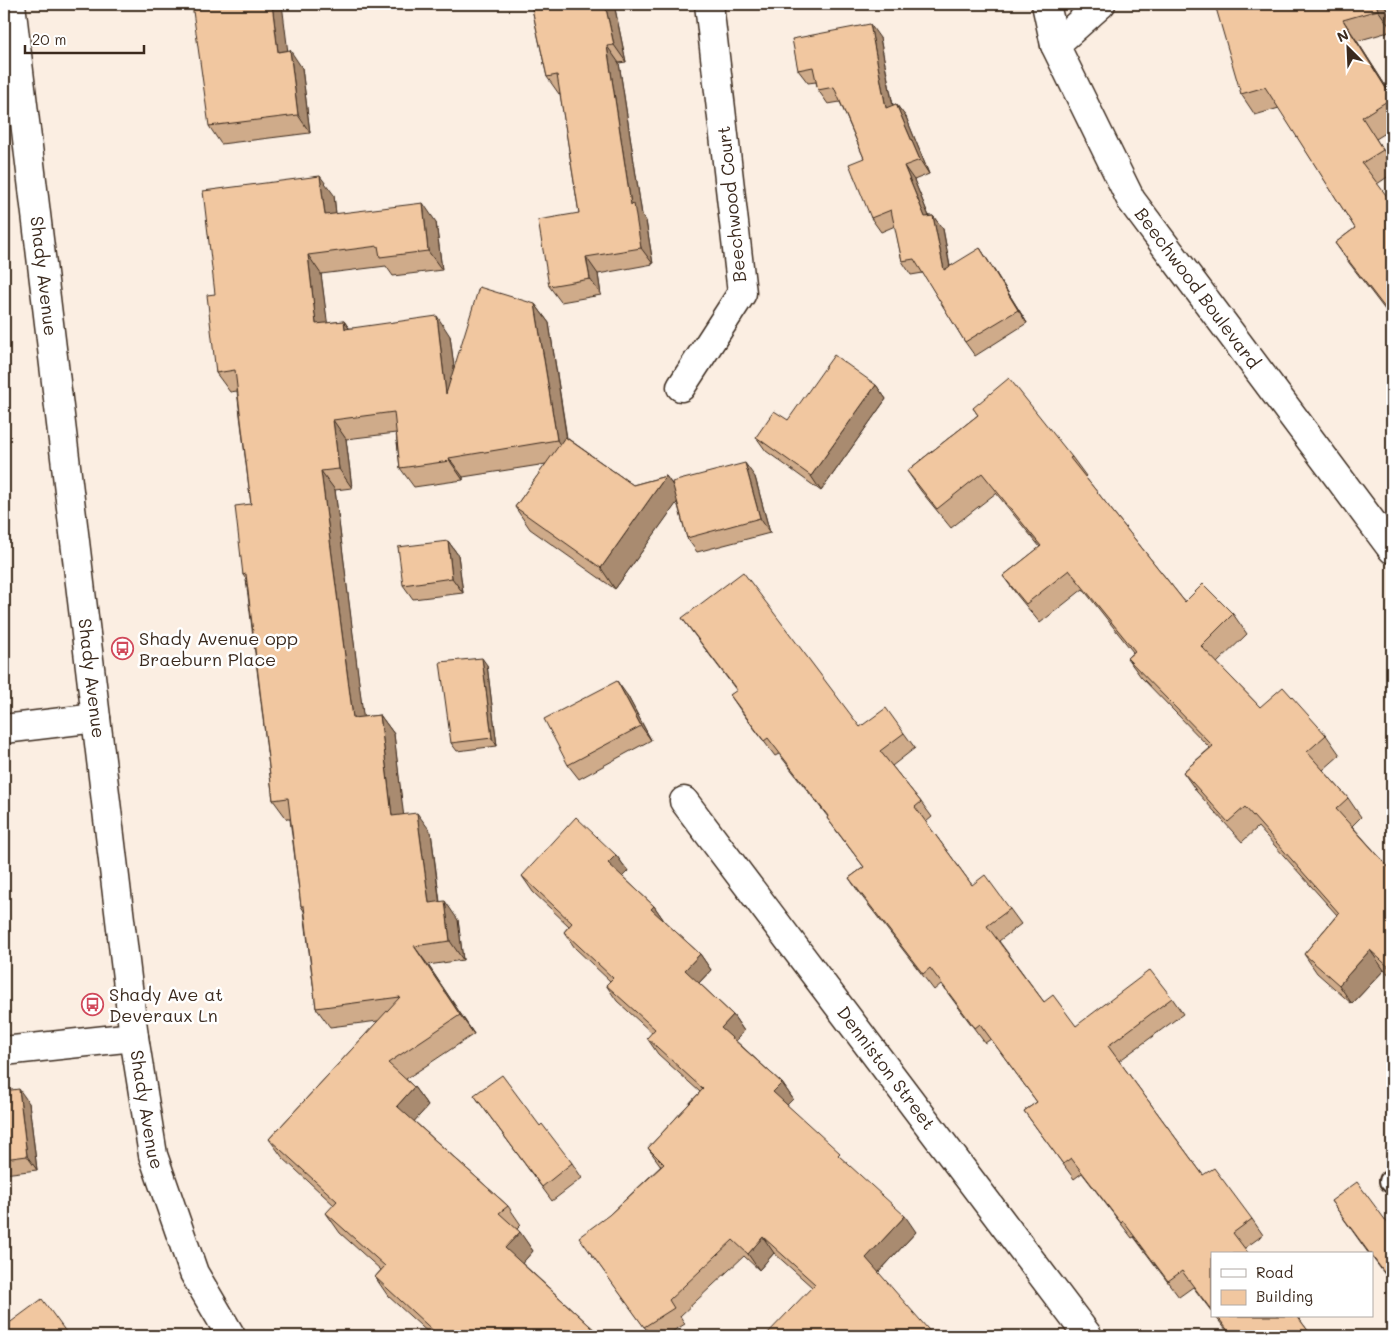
<svg xmlns="http://www.w3.org/2000/svg" width="1396" height="1340" font-family="Mali,sans-serif">
	<style>
		.lines { fill: none; stroke-linecap: round; stroke-linejoin: round }
		.lane-casing { stroke: #3b2a1e; stroke-width: 24 }
		.street-casing { stroke: #3b2a1e; stroke-width: 31 }
		.secondary-casing { stroke: #3b2a1e; stroke-width: 31 }
		.primary-casing { stroke: #3b2a1e; stroke-width: 31 }
		.lane { stroke: #fff; stroke-width: 20 }
		.street { stroke: #fff; stroke-width: 28 }
		.secondary { stroke: #fff; stroke-width: 28 }
		.primary { stroke: #fff; stroke-width: 28 }
		.wall { fill: #cfab8a; stroke: #3b2a1e }
		.shaded-wall { fill: #a98b70; stroke: #3b2a1e }
		.building { fill: #f1c7a0; stroke: #3b2a1e }
		.labels { text-anchor: middle; stroke-width: 5; stroke-linejoin: round; paint-order: stroke }
		.street-label { font-size: 18px; fill: #3b2a1e; stroke: #fff }
		.poi-label { font-size: 18px; fill: #3b2a1e; stroke: #fff; text-anchor: start }
	</style>
	<rect width="100%" height="100%" fill="#fbeee2"/>
	<filter id="ink" filterUnits="userSpaceOnUse"><feTurbulence type="fractalNoise" baseFrequency=".02" numOctaves="2"/><feDisplacementMap in="SourceGraphic" scale="10" xChannelSelector="R" yChannelSelector="G"/><feConvolveMatrix kernelMatrix="1 2 1 2 8 2 1 2 1" color-interpolation-filters="sRGB"/></filter>
	<g filter="url(#ink)">
		<g class="lines">
			<defs>
				<polyline id="lane" points="1390,1181 1392,1183"/>
				<g id="street">
					<polyline points="1055,45 1101,4"/>
					<polyline points="681,387 742,293 709,4"/>
					<polyline points="4,729 96,718"/>
					<path id="s1" d="M684 801 1088 1336"/>
					<polyline points="4,1051 134,1037"/>
				</g>
				<g id="secondary">
					<path id="s2" d="M1046 4 1055 45 1131 200 1392 549"/>
				</g>
				<g id="primary">
					<path id="s3" d="M11 4 134 1037 153 1155 194 1273 231 1336"/>
				</g>
			</defs>
			<use href="#lane" class="lane-casing"/>
			<use href="#street" class="street-casing"/>
			<use href="#secondary" class="secondary-casing"/>
			<use href="#primary" class="primary-casing"/>
			<use href="#lane" class="lane"/>
			<use href="#street" class="street"/>
			<use href="#secondary" class="secondary"/>
			<use href="#primary" class="primary"/>
		</g>
		<g class="wall">
			<polygon points="531,4 614,4 626,62 619,63 642,215 646,221 653,264 598,274 601,295 561,302 549,286 579,213 560,93 559,94 547,77"/>
			<polygon points="1232,4 1385,4 1392,31 1357,41 1392,96 1392,129 1376,139 1392,163 1392,174 1377,184 1392,203 1392,319 1350,264 1335,243 1355,228 1279,108 1255,115 1241,94"/>
			<polygon points="880,38 893,105 896,104 906,117 929,174 914,180 929,216 933,216 943,229 950,266 989,262 1027,323 975,356 965,342 923,273 911,275 902,261 895,226 881,232 871,218 864,158 840,102 828,104 818,90 816,82 808,83 798,70"/>
			<polygon points="288,51 302,68 310,133 221,144 209,126"/>
			<polygon points="334,195 336,214 436,222 442,270 393,276 386,266 321,274 327,323 344,321 349,328 450,336 454,368 535,304 549,323 567,438 633,485 666,476 673,486 755,477 770,533 697,552 687,538 677,502 615,589 530,529 515,507 546,464 463,477 463,480 414,487 400,468 396,433 346,439 352,488 335,490 363,717 380,715 394,734 403,814 431,832 440,902 458,920 463,960 428,965 474,1034 406,1079 414,1087 428,1106 414,1121 508,1206 521,1225 517,1229 533,1251 522,1263 601,1336 432,1336 388,1296 375,1277 381,1270 340,1233 326,1213 334,1205 283,1158 269,1139 378,1021 330,1027 316,1008 304,911 301,906 290,819 287,819 273,800 246,579 243,575 251,504 237,391 230,392 216,373 215,294"/>
			<polygon points="876,385 886,399 821,491 766,451 756,437 788,420"/>
			<polygon points="973,408 1072,457 1086,476 1085,477 1185,602 1233,614 1247,634 1217,663 1260,707 1326,735 1340,755 1323,770 1348,798 1361,817 1352,826 1392,871 1392,977 1384,970 1352,1004 1317,973 1304,954 1337,915 1258,827 1242,842 1197,792 1183,772 1210,748 1141,677 1127,658 1133,652 1083,589 1040,623 1017,595 1003,576 1040,547 996,493 951,528 921,491 907,471 978,415"/>
			<polygon points="448,541 458,555 463,593 413,599 403,585"/>
			<polygon points="682,618 860,727 904,733 915,748 892,766 921,802 932,817 926,822 972,885 1010,909 1021,924 999,941 1044,1002 1076,1026 1172,998 1183,1014 1119,1061 1203,1175 1252,1219 1263,1235 1245,1248 1212,1254 1212,1312 1193,1287 1179,1297 1134,1237 1132,1238 1082,1173 1074,1179 1024,1111 1037,1102 991,1039 985,1043 941,984 934,990 860,894 849,878 864,867 838,833 827,818 828,817 779,754 775,756 741,711 730,695 737,691 693,633"/>
			<polygon points="487,665 497,746 457,751 451,743"/>
			<polygon points="627,695 651,740 579,779 568,765"/>
			<polygon points="616,855 628,871 622,876 654,906 665,922 700,954 711,970 699,983 733,1015 744,1031 735,1040 782,1083 793,1099 787,1105 916,1232 878,1273 812,1287 774,1253 759,1270 744,1256 680,1316 685,1324 665,1336 651,1336 590,1252 609,1215 661,1166 648,1148 700,1092 658,1054 647,1038 652,1033 617,1001 606,985 610,981 575,948 564,932 569,926 533,892 522,876"/>
			<polygon points="4,1091 29,1103 37,1170 4,1174"/>
			<polygon points="474,1095 540,1126 572,1163 582,1178 552,1201"/>
			<polygon points="1331,1201 1392,1229 1392,1284 1372,1257 1372,1254 1369,1254"/>
			<polygon points="1215,1316 1297,1316 1312,1336 1231,1336"/>
		</g>
		<g class="shaded-wall">
			<polygon points="272,4 282,4 290,69 278,52"/>
			<polygon points="605,4 614,4 626,62 614,45"/>
			<polygon points="1376,4 1385,4 1392,30 1378,10"/>
			<polygon points="1343,20 1357,41 1392,96 1392,98"/>
			<polygon points="870,24 880,38 896,122 886,108"/>
			<polygon points="607,46 619,63 642,215 646,221 653,264 641,248 631,205"/>
			<polygon points="290,50 302,68 310,133 298,115"/>
			<polygon points="896,104 906,117 929,174 920,160"/>
			<polygon points="904,166 914,180 935,231 925,217"/>
			<polygon points="320,176 334,195 338,234 325,215"/>
			<polygon points="423,203 436,222 442,270 428,251"/>
			<polygon points="933,216 943,229 953,284 944,270"/>
			<polygon points="980,248 989,262 1027,323 1018,310"/>
			<polygon points="308,255 321,274 330,343 316,324"/>
			<polygon points="586,257 598,274 601,295 590,279"/>
			<polygon points="535,304 549,323 570,460 557,440"/>
			<polygon points="437,316 450,336 460,413 446,394"/>
			<polygon points="344,321 357,340 345,329"/>
			<polygon points="876,385 886,399 821,491 811,476"/>
			<polygon points="333,420 346,439 352,488 339,469"/>
			<polygon points="449,458 463,477 463,480 450,461"/>
			<polygon points="745,463 755,477 770,533 760,518"/>
			<polygon points="321,471 335,490 366,738 353,718"/>
			<polygon points="666,476 681,497 615,589 601,568"/>
			<polygon points="448,541 458,555 463,593 452,578"/>
			<polygon points="482,658 487,665 497,746 492,738"/>
			<polygon points="617,681 627,695 651,740 641,726"/>
			<polygon points="380,715 394,734 406,835 392,816"/>
			<polygon points="417,813 431,832 442,922 429,903"/>
			<polygon points="616,855 628,871 620,879 608,863"/>
			<polygon points="445,901 458,920 463,960 450,941"/>
			<polygon points="654,906 665,922 662,925 651,909"/>
			<polygon points="414,946 428,965 474,1034 460,1015"/>
			<polygon points="1370,950 1384,970 1352,1004 1339,985"/>
			<polygon points="700,954 711,970 696,986 685,970"/>
			<polygon points="733,1015 744,1031 733,1044 721,1028"/>
			<polygon points="782,1083 793,1099 784,1108 773,1092"/>
			<polygon points="414,1087 428,1106 411,1125 397,1106"/>
			<polygon points="19,1089 29,1103 37,1170 27,1156"/>
			<polygon points="905,1216 916,1232 877,1274 866,1258"/>
			<polygon points="520,1232 533,1251 519,1267 505,1248"/>
			<polygon points="763,1237 774,1253 759,1270 748,1254"/>
		</g>
		<g class="building">
			<polygon points="192,4 272,4 278,52 290,50 298,115 209,126"/>
			<polygon points="531,4 605,4 614,45 607,46 631,205 634,204 641,248 586,257 590,279 549,286 538,220 579,213 557,75 547,77"/>
			<polygon points="1232,4 1376,4 1378,10 1343,20 1392,98 1362,117 1383,150 1362,163 1392,203 1392,317 1335,243 1355,228 1265,87 1241,94 1216,8"/>
			<polygon points="870,24 886,108 896,104 920,160 904,166 925,217 933,216 944,270 980,248 1018,310 965,342 914,259 902,261 891,210 871,218 849,164 864,158 834,87 818,90 813,67 798,70 792,39"/>
			<polygon points="320,176 325,215 423,203 428,251 380,257 378,246 308,255 316,324 344,321 345,329 437,316 446,394 479,287 535,304 557,440 449,458 450,461 400,468 394,412 333,420 339,469 321,471 353,718 380,715 392,816 417,813 429,903 445,901 450,941 414,946 460,1015 388,1063 414,1087 397,1106 508,1206 499,1213 520,1232 505,1248 601,1336 439,1336 375,1277 385,1266 326,1213 337,1201 269,1139 400,997 316,1008 304,906 301,906 288,798 273,800 246,574 243,575 235,506 251,504 235,370 216,373 207,295 215,294 203,191"/>
			<polygon points="834,355 876,385 811,476 756,437 774,411 788,420"/>
			<polygon points="1009,378 1072,457 1070,458 1185,602 1203,584 1233,614 1201,646 1260,707 1283,687 1326,735 1307,752 1348,798 1336,809 1392,871 1392,970 1370,950 1339,985 1304,954 1339,913 1245,807 1228,822 1183,772 1213,746 1127,658 1135,651 1069,570 1026,604 1003,576 1041,546 982,473 937,509 907,471 978,415 973,408"/>
			<polygon points="565,437 633,485 666,476 601,568 515,507"/>
			<polygon points="745,463 760,518 687,538 672,482"/>
			<polygon points="448,541 452,578 403,585 398,547"/>
			<polygon points="743,572 860,727 886,708 904,733 880,751 921,802 915,807 972,885 985,875 1010,909 987,926 1044,1002 1053,995 1076,1026 1150,970 1172,998 1108,1046 1203,1175 1214,1168 1252,1219 1233,1233 1249,1254 1212,1254 1212,1311 1182,1271 1168,1281 1123,1221 1121,1223 1071,1158 1063,1164 1024,1111 1037,1102 980,1024 975,1028 930,968 923,974 849,878 864,867 827,818 828,816 768,738 764,741 730,695 737,690 682,618"/>
			<polygon points="482,658 492,738 451,743 440,662"/>
			<polygon points="617,681 641,726 568,765 544,719"/>
			<polygon points="576,817 616,855 608,863 654,906 651,909 700,954 685,970 733,1015 721,1028 782,1083 773,1092 840,1153 838,1155 905,1216 866,1258 934,1336 765,1336 815,1284 763,1237 748,1254 733,1240 669,1300 674,1308 644,1327 579,1237 609,1215 664,1164 648,1148 703,1089 647,1038 655,1029 606,985 613,978 564,932 572,923 522,876"/>
			<polygon points="502,1075 540,1126 542,1124 572,1163 542,1187 474,1095"/>
			<polygon points="19,1089 27,1156 4,1159 4,1091"/>
			<polygon points="1357,1182 1392,1229 1392,1283 1372,1256 1372,1254 1370,1254 1331,1201"/>
			<polygon points="42,1299 69,1336 4,1336 4,1327"/>
			<polygon points="1217,1316 1297,1316 1312,1336 1232,1336"/>
		</g>
	</g>
	<defs>
		<symbol id="bus-ring" viewBox="-11 -11 22 22"><circle r="9.5" fill="#fff" stroke="#d1495b" stroke-width="1.5"/><path d="M-5-6H5V4H4V6H2V4H-2V6H-4V4H-5ZM-3.5-4V0h7V-4ZM-3.5 1.2v1.5H-2V1.2ZM2 1.2v1.5H3.5V1.2Z" fill="#d1495b"/></symbol>
	</defs>
	<g fill-rule="evenodd">
		<use href="#bus-ring" x="110" y="636" width="25" height="25"/>
		<use href="#bus-ring" x="80" y="992" width="25" height="25"/>
	</g>
	<g class="labels">
		<g class="street-label">
			<text transform="translate(732 204) rotate(-96)" y="6">Beechwood Court</text>
			<text dy="6" stroke="none"><textPath href="#s3" startOffset="274">Shady Avenue</textPath></text>
			<text dy="6" stroke="none"><textPath href="#s2" startOffset="325">Beechwood Boulevard</textPath></text>
			<text dy="6" stroke="none"><textPath href="#s3" startOffset="679">Shady Avenue</textPath></text>
			<text dy="6" stroke="none"><textPath href="#s1" startOffset="335">Denniston Street</textPath></text>
			<text dy="6" stroke="none"><textPath href="#s3" startOffset="1114">Shady Avenue</textPath></text>
		</g>
		<g class="poi-label">
			<text x="139" y="645">Shady Avenue opp<tspan x="139" dy="21">Braeburn Place</tspan></text>
			<text x="109" y="1001">Shady Ave at<tspan x="109" dy="21">Deveraux Ln</tspan></text>
		</g>
	</g>
	<rect width="1396" height="1340" fill="none" stroke="#fff" stroke-width="20"/>
	<rect x="10" y="10" width="1376" height="1320" fill="none" stroke="#3b2a1e" stroke-width="2" filter="url(#ink)"/>
	<rect x="1211" y="1252" width="162" height="65" fill="#ffffff" stroke="#b1aaa5"/>
	<rect x="1221" y="1269" width="25" height="8" fill="#ffffff" stroke="#b1aaa5"/>
	<text x="1256" y="1278" font-size="15" fill="#3b2a1e">Road</text>
	<rect x="1221" y="1290" width="25" height="15" fill="#f1c7a0" stroke="#b1aaa5"/>
	<text x="1256" y="1302" font-size="15" fill="#3b2a1e">Building</text>
	<g transform="translate(1348 48) rotate(336)" stroke="#ffffff" stroke-width="4" paint-order="stroke">
	<path d="M0-4L9 19L0 12L-9 19Z" fill="#3b2a1e"/>
	<text y="-8" font-size="14" font-weight="bold" text-anchor="middle" fill="#3b2a1e">N</text>
	</g>
	<path d="M25 45v8h119v-8" fill="none" stroke="#3b2a1e" stroke-width="2.5"/>
	<text x="32" y="45" font-size="15" fill="#3b2a1e" stroke="#ffffff" stroke-width="4" paint-order="stroke">20 m</text>
</svg>
